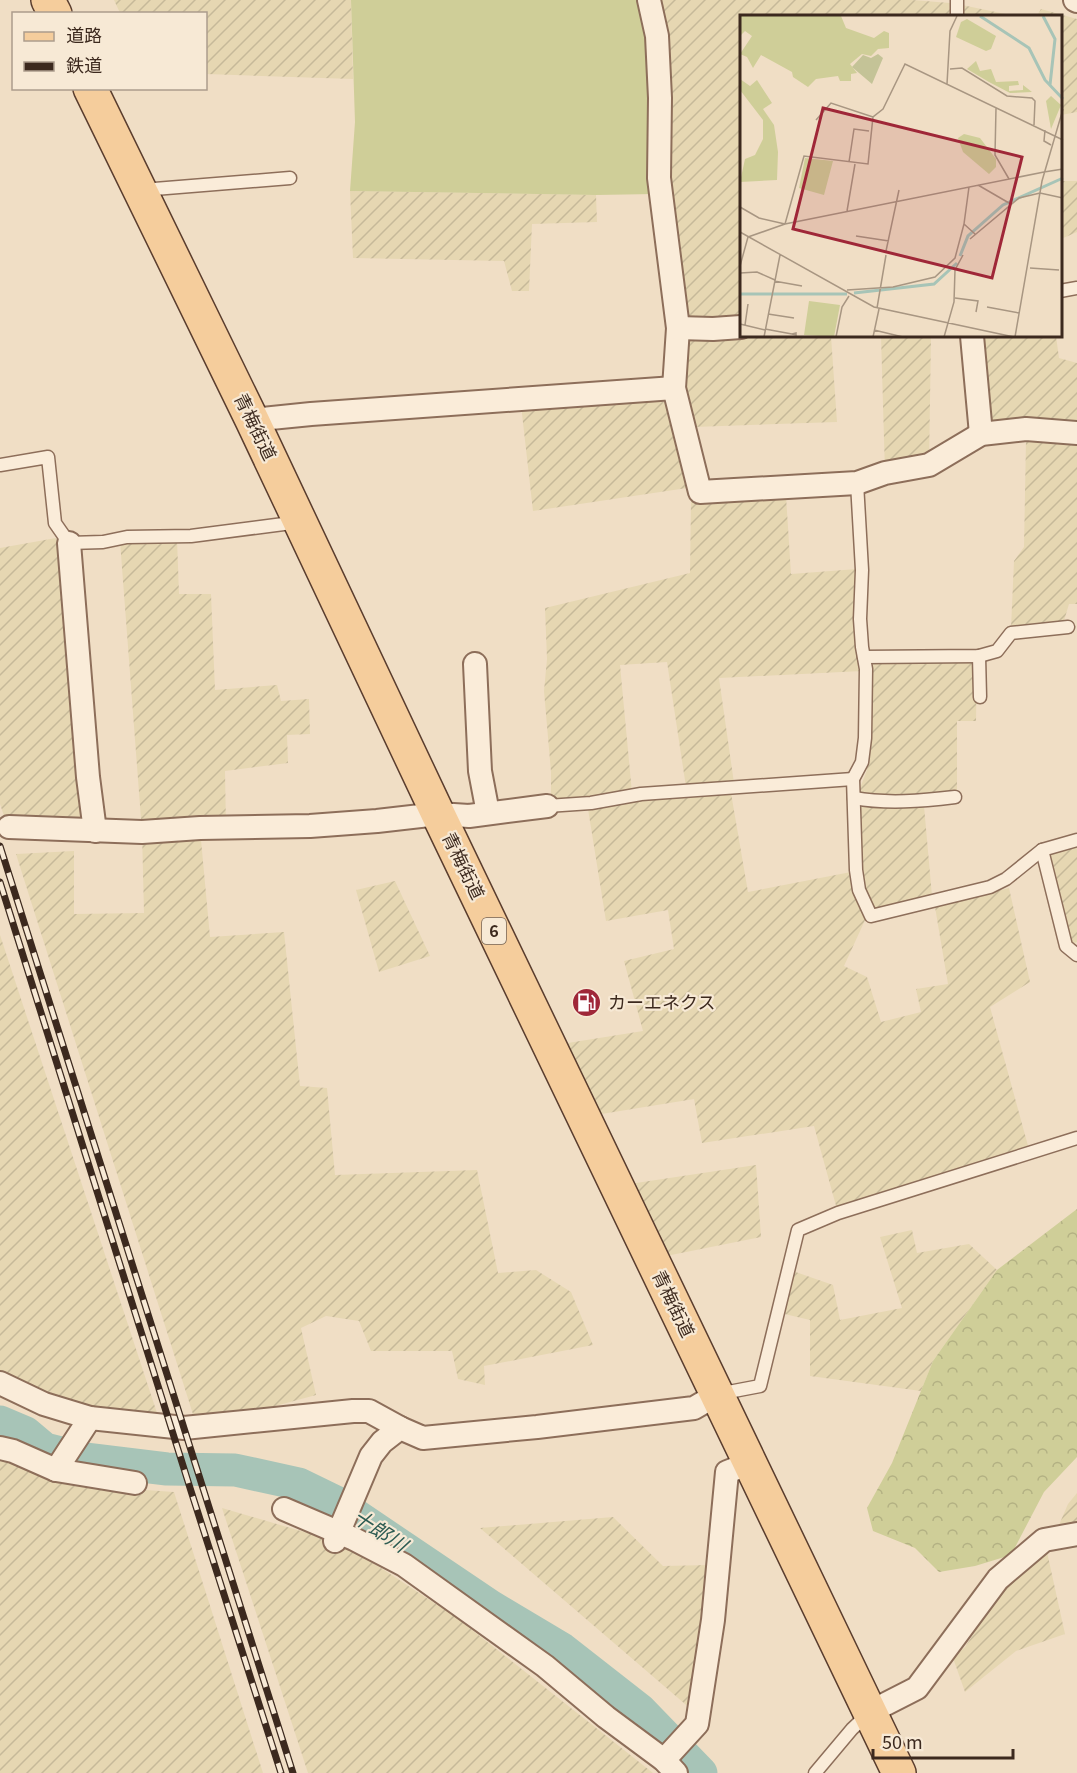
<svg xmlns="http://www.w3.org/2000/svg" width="1077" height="1773" font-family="Georgia,'Noto Sans JP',serif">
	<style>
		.farmland { fill: url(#farmland-furrows) }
		.forest { fill: url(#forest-crowns) }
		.pitch { fill: #cfce98 }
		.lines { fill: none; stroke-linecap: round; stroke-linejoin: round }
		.river { stroke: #a7c4b7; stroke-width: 33 }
		.lane-casing { stroke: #8d6e5a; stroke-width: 15 }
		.street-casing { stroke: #8d6e5a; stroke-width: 26 }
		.primary-casing { stroke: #5a3d2e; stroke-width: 36 }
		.lane { stroke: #faecd9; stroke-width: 12 }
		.street { stroke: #faecd9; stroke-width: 22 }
		.primary { stroke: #f5cd9c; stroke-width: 33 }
		.rail-casing { stroke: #3c291e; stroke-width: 7 }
		.rail { stroke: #f7e9d5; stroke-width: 4.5; stroke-dasharray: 14; stroke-linecap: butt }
		.labels { text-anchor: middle; stroke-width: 4.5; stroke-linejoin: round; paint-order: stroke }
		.shield { fill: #f7e9d5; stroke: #746355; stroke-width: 1.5 }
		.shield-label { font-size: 16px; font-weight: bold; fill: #3c291e }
		.street-label { font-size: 18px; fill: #3c291e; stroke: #f7e9d5 }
		.poi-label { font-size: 18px; fill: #3c291e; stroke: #f7e9d5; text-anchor: start }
		.water-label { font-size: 20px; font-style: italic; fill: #2d5c53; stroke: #f7e9d5 }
		.inset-river { fill: none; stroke: #a7c4b7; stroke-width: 3 }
		.inset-road { fill: none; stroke: #a89682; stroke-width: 1.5 }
		.view { fill: #9f2738; fill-opacity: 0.15; stroke: #9f2738; stroke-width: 3 }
		.inset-edge { fill: none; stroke: #3c291e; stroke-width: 3 }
	</style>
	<defs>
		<pattern id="farmland-furrows" width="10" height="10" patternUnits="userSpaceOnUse" patternTransform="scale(1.5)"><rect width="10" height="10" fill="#e6d7b2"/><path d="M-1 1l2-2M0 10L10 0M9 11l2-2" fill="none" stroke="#c6b999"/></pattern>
		<pattern id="forest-crowns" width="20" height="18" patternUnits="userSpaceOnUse" patternTransform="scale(1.5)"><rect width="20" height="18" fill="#cfce98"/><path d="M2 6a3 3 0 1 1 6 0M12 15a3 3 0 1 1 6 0" fill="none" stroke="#b3b183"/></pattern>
	</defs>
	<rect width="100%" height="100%" fill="#f0dec5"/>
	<g class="farmland">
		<polygon points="114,0 351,0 353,79 206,74 206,14 120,13"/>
		<polygon points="656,0 912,0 950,3 951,16 741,16 741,318 688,323 668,175"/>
		<polygon points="962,5 1015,16 962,16"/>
		<polygon points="1041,9 1077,19 1077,112 1061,115 1060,16 1037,16"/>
		<polygon points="1061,181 1077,181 1077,232 1061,239"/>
		<polygon points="350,191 596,195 597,222 532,224 529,291 512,291 504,261 353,258"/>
		<polygon points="688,334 831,336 837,422 694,427 684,383"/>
		<polygon points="881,336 931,336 929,465 885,473"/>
		<polygon points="977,336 1056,336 1059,358 1077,363 1077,424 1042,420 985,421"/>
		<polygon points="656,396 671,408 687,488 533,511 521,405"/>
		<polygon points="1026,440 1077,444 1077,604 1069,604 1063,624 1011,628 1014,561 1024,547"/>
		<polygon points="786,496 791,574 857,569 862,671 719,678 734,783 686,787 667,662 620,665 632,793 551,802 551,772 544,691 547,659 545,608 690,573 691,501"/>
		<polygon points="56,538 59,548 94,825 4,816 0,804 0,548"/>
		<polygon points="177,539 179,594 211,594 215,690 277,685 281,701 309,699 310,734 287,735 288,763 225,771 226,828 200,829 210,937 284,932 300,1086 327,1088 335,1175 477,1170 498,1273 536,1270 571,1292 593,1345 484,1366 485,1385 458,1379 452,1351 371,1351 359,1321 326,1316 301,1328 316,1395 197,1427 16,854 74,851 74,914 144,913 142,832 120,541"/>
		<polygon points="977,660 976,721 957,721 957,791 933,795 874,799 859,791 867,770 872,705 870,670 874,662"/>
		<polygon points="731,793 748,892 851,872 866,918 844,966 867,977 881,1022 921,1012 916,989 948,984 935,907 1009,888 1030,982 990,1007 1030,1153 838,1213 814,1126 702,1143 694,1099 583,1117 549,1046 643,1031 624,961 674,949 668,910 606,921 588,809 642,800"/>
		<polygon points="858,805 924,806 932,896 876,910 863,888"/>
		<polygon points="1077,845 1077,942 1069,945 1048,856 1050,852"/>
		<polygon points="395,881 430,956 379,972 356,890"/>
		<polygon points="0,935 158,1416 93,1413 0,1377"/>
		<polygon points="756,1165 761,1237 651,1259 616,1186"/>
		<polygon points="912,1230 917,1253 969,1244 997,1270 933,1361 921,1391 810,1376 810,1320 776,1312 787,1269 833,1285 840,1320 902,1308 880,1237"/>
		<polygon points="0,1455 132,1489 174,1492 263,1773 0,1773"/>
		<polygon points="1077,1493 1077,1527 1056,1532 1068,1504"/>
		<polygon points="222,1508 335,1541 381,1568 457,1618 653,1773 308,1773"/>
		<polygon points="613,1517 663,1566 710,1565 692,1710 480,1528"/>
		<polygon points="1047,1552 1065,1634 1016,1651 965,1692 953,1658 965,1647 996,1599 1015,1576"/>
	</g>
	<polygon class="forest" points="1077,1209 1077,1457 1044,1492 1011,1555 975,1566 939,1572 915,1548 873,1531 867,1508 892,1463 933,1361 997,1270"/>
	<polygon class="pitch" points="351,0 640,0 649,36 654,194 596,195 350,191 355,122"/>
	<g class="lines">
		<polyline class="river" points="0,1422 26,1433 45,1449 85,1459 167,1469 235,1470 299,1484 336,1502 490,1606 562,1649 640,1710 701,1773"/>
		<defs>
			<g id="lane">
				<polyline points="957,16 957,0"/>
				<polyline points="142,190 290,178"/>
				<polyline points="1060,291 1077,288"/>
				<polyline points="0,465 48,457 55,523 69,543 103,542 127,537 191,536 299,522"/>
				<polyline points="857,483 862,570 860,619 862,647 866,669 865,738 862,762 853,779 856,870 859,890 871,916 990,887 1006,879 1042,850 1077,840"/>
				<polyline points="979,656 980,697"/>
				<polyline points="864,657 979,656 997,651 1011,633 1068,627"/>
				<path d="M854 798C887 804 922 801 955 797"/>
				<polyline points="547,806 591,803 641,794 853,779"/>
				<polyline points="1042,850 1066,946 1077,955"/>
				<polyline points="718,1394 760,1386 798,1230 838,1213 1077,1138"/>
				<polyline points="815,1773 852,1729 869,1713"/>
			</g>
			<g id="street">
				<polyline points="649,0 657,36 660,98 659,178 678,328 674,388 700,492 857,483 885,473 929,465 981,434 1026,429 1077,433"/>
				<polyline points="1075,0 1077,1"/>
				<polyline points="678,328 713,329 741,327"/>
				<polyline points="972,336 981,434"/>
				<polyline points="252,420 311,414 674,388"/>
				<polyline points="69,543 88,777 95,831"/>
				<polyline points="475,664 480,771 488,813"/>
				<polyline points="9,827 142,832 200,828 310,826 377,821 438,814 469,816 547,806"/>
				<polyline points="0,1383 44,1404 90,1418 184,1428 353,1411 369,1411 400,1428"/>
				<polyline points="0,1448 13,1451 56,1470 135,1483"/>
				<polyline points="56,1470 90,1418"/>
				<polyline points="284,1509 354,1539 404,1565 545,1666 606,1717 664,1760 676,1773"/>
				<polyline points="335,1541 371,1456 382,1442 400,1428 423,1438 537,1427 694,1408 718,1394"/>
				<polyline points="870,1712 917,1688 998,1579 1044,1540 1077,1534"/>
				<polyline points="664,1760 697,1724 713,1620 727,1472 750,1463"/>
			</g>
			<g id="primary">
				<polyline points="48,0 55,14"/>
				<polyline points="90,88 252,420 438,814 899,1773"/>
			</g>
		</defs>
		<use href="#lane" class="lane-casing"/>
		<use href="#street" class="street-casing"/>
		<use href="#primary" class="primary-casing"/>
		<use href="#lane" class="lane"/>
		<use href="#street" class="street"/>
		<use href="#primary" class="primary"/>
		<defs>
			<g id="rail">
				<polyline points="0,846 293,1773"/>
				<polyline points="0,882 191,1491 281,1773"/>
			</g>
		</defs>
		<use href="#rail" class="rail-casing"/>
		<use href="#rail" class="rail"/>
	</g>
	<defs>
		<symbol id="fuel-disc" viewBox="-11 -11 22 22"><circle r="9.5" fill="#9f2738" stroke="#f7e9d5"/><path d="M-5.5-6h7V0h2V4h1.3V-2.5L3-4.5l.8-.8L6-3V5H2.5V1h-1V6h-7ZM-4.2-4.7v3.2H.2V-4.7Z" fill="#fff"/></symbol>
	</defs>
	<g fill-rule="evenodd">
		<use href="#fuel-disc" x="570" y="986" width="33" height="33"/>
	</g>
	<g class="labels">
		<rect class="shield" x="482" y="918" width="24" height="26" rx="4.5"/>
		<g class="shield-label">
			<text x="494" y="937">6</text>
		</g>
		<g class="street-label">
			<text transform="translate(255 427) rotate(64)" y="6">青梅街道</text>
			<text transform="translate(463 866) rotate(64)" y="6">青梅街道</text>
			<text transform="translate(673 1304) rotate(64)" y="6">青梅街道</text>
		</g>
		<g class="poi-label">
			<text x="608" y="1009">カーエネクス</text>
		</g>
		<g class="water-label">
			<text transform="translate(380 1531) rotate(33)" y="7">十郎川</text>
		</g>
	</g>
	<g transform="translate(740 15)">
		<rect width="322" height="322" fill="#f0dec5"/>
		<path d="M236 46 240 56 251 54 256 67 278 66 279 70 269 71V76L283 75V70L292 77 270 78 249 67 227 54Z" fill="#cfce98"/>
		<path d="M0 1H101L106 13 134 23 144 16 149 18V33L138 34 131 41 122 39 110 49 117 58 111 59V66H100L98 61 76 64 68 72 53 62 52 57 21 40 13 53 7 42 0 39 12 21 5 16 0 21ZM0 64 10 71 17 65 32 88 23 94 34 110 38 137 37 165 0 167 5 144 15 140 23 124V105L0 75ZM224 119 240 123 256 144V152L249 159 223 137 218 123Z" fill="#cfce98"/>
		<path d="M138 39 143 43 132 69 112 52 123 40 131 43Z" fill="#c4c397"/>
		<path d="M311 81 321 90 311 114 306 86Z" fill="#cfce98"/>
		<path d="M227 4 256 21 251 34 246 36 216 22 221 7ZM65 143 93 146 84 180 59 173ZM69 286 100 290 94 322 64 320Z" fill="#cfce98"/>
		<path class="inset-river" d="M240 1 289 33 305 65 323 84M303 1 315 24 310 70M220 241 228 221 263 190 323 163M114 278 194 269 217 248M0 279H107"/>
		<path class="inset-road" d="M210 54 222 53 267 81 292 83 295 86 294 110M207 69 210 16 217 1M256 93 255 140 269 164M76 105 91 88 133 102M305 115 304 126 311 130M109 147 114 114 129 116M304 157 323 154M238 170 269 188M229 172 224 209 235 219M0 192 19 203 45 209M107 196 115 149M45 209 64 141 128 149 133 102 143 94 165 49 323 125M0 217 134 292 274 322M116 221 149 226M8 222 45 209 304 157M230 224 279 183 300 178 323 183M146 236 159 175M0 251 8 222M290 253 319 255M0 258 17 257 35 265M34 266 62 271M107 275 153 272 195 262 215 243 224 209M215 283 238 286 236 297M247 292 279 298M137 293 146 240M28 299 54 303M0 309 25 315M5 310 8 289M25 314 52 319 56 320V318L52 319M134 315 163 322M24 322 40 240M96 322 102 292 109 281M133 322 139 294M204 322 214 287 215 255 223 240M275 322 302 166 323 94"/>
		<path class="view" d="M83 93 282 142 252 263 53 214Z"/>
		<rect width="322" height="322" class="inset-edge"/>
	</g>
	<rect x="12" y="12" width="195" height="78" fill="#f7e9d5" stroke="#ac9c8c" stroke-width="1.5"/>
	<rect x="24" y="32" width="30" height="9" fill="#f5cd9c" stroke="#ac9c8c" stroke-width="1.5"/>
	<text x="66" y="42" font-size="18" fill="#3c291e">道路</text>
	<rect x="24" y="62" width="30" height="9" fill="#3c291e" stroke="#ac9c8c" stroke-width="1.5"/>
	<text x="66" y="72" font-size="18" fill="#3c291e">鉄道</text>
	<path d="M873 1749v9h140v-9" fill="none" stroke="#3c291e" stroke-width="3"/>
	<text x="882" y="1749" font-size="18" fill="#3c291e" stroke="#f7e9d5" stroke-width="4.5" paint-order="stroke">50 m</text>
</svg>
